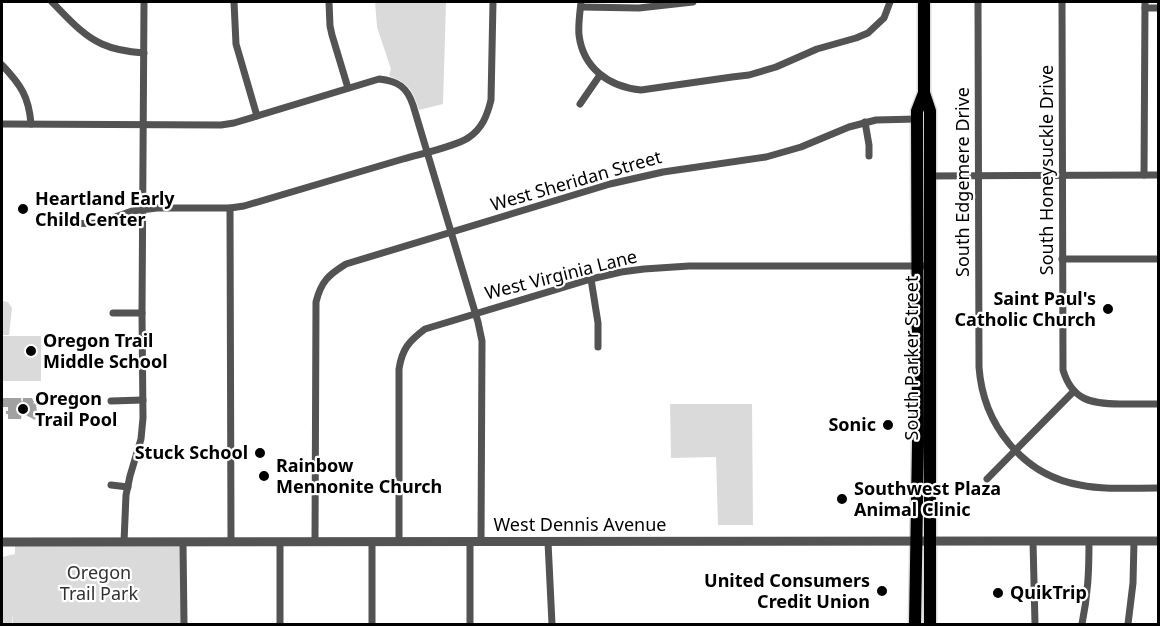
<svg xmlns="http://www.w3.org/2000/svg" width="1160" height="626" font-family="'Noto Sans',sans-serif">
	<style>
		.green { fill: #dadada }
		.water { fill: #a1a1a1 }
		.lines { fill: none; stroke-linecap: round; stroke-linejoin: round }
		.trunk-casing { stroke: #dbdbdb; stroke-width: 15 }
		.minor { stroke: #535353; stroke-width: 7 }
		.tertiary { stroke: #535353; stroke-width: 9 }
		.trunk { stroke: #000; stroke-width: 12 }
		.poi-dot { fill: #000; stroke: #fff; stroke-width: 2 }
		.labels { text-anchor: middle; stroke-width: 4.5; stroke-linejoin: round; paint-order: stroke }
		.street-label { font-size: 18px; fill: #000; stroke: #fff }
		.poi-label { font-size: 18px; font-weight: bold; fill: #000; stroke: #fff; text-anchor: start }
		.park-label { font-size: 18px; fill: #313131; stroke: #fff }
	</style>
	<rect width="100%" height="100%" fill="#fff"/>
	<g class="green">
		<path d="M375 2H446L443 104 419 110C413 91 409 83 389 76L391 69 377 27Z"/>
		<polygon points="2,301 8,302 12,308 9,335 2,335"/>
		<rect x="2" y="336" width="39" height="45"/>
		<polygon points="670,404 752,404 753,525 718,525 716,457 671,458"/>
		<polygon points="15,542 183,543 184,624 13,624 13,614 12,624 2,624 2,557 15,554"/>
	</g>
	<polygon class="water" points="2,398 21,398 22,404 23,398 32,398 34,402 33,403 36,404 37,413 35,420 22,413 21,419 8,419 8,414 6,414 6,411 8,411 8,407 2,407"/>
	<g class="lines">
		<defs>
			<g id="trunk">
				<polyline points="924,93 930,111 930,624"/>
				<polyline points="915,624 918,443 917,111 924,93 924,2"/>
			</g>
		</defs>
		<use href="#trunk" class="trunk-casing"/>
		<g class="minor">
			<path d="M52 2C67 17 82 35 102 44 115 50 130 52 144 53"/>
			<polyline points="234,2 236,44 257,116"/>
			<polyline points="329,2 330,26 332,35 348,88"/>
			<path d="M581 2C580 12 578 24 579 35 583 68 609 87 641 90L732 77 749 75 776 67 817 49 856 38 868 33 884 18 890 2"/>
			<path d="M978 2 979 367C983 424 1022 475 1080 485 1105 490 1132 488 1158 488"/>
			<path d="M1062 2 1063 370C1072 400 1091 404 1120 404 1133 404 1146 404 1158 404"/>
			<polyline points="581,7 639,8 693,2"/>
			<polyline points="1145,8 1158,8"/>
			<path d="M2 65C21 85 29 97 31 124"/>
			<polyline points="580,104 600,75"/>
			<polyline points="865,122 869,145 869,156"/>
			<path d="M2 124 221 125 234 123 379 79C398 81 407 87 413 105L478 322 482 341 481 542"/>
			<polyline points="1144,175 1145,2"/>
			<polyline points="930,176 1158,175"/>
			<polyline points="230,208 231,542"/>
			<path d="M59 224 98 223 132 211 157 208H230L244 206C297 190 350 175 403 159 420 154 454 147 468 138 482 129 487 116 491 100L493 2"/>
			<polyline points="1062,259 1158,259"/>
			<polyline points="591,279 598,323 598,347"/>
			<polyline points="113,313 142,313"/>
			<polyline points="111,401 143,400"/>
			<polyline points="987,479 1074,391"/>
			<polyline points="111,485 128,487"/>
			<polyline points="1033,541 1035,624"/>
			<polyline points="124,542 126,495 130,476 141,439 143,418 142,313 144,2"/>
			<polyline points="280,542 280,624"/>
			<path d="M315 542 316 302C321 282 328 275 346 264L610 184 663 172 766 157 801 147 849 127 876 120 917 119"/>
			<polyline points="372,542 372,624"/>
			<path d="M399 542V369C402 349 409 341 425 329L591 279 621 272 644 269 689 266H930"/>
			<polyline points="470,542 470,624"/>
			<polyline points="548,542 552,624"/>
			<polyline points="183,543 184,624"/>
			<path d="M1082 624C1088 594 1089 572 1089 541"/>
			<polyline points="1128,624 1133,583 1134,541"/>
		</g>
		<polyline class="tertiary" points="2,542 1158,541"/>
		<use href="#trunk" class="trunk"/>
	</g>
	<g class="poi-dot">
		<circle cx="23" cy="209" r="6"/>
		<circle cx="1108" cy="309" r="6"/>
		<circle cx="31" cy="351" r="6"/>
		<circle cx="23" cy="409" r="6"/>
		<circle cx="888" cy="425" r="6"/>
		<circle cx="260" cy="453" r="6"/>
		<circle cx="264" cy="476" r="6"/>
		<circle cx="842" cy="499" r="6"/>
		<circle cx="882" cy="591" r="6"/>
		<circle cx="998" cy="593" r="6"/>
	</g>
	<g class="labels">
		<g class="street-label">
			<text transform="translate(1047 170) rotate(-90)" y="6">South Honeysuckle Drive</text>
			<text transform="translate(576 181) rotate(-16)" y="6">West Sheridan Street</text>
			<text transform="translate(963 182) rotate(-90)" y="6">South Edgemere Drive</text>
			<text transform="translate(561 275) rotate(-14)" y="6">West Virginia Lane</text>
			<text transform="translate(912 358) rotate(-90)" y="6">South Parker Street</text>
			<text x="580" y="531">West Dennis Avenue</text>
		</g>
		<g class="poi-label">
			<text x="35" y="205">Heartland Early<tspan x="35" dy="21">Child Center</tspan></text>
			<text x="1096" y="305" text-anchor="end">Saint Paul's<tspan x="1096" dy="21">Catholic Church</tspan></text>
			<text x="43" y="347">Oregon Trail<tspan x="43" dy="21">Middle School</tspan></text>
			<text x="35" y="405">Oregon<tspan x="35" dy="21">Trail Pool</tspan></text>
			<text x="876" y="431" text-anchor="end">Sonic</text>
			<text x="248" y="459" text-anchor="end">Stuck School</text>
			<text x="276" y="472">Rainbow<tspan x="276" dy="21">Mennonite Church</tspan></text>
			<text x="854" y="495">Southwest Plaza<tspan x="854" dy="21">Animal Clinic</tspan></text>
			<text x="870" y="587" text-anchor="end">United Consumers<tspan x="870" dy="21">Credit Union</tspan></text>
			<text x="1010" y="599">QuikTrip</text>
		</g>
		<g class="park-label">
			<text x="99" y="579">Oregon<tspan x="99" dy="21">Trail Park</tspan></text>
		</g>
	</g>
	<rect width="1160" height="626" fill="none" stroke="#000000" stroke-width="6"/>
</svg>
